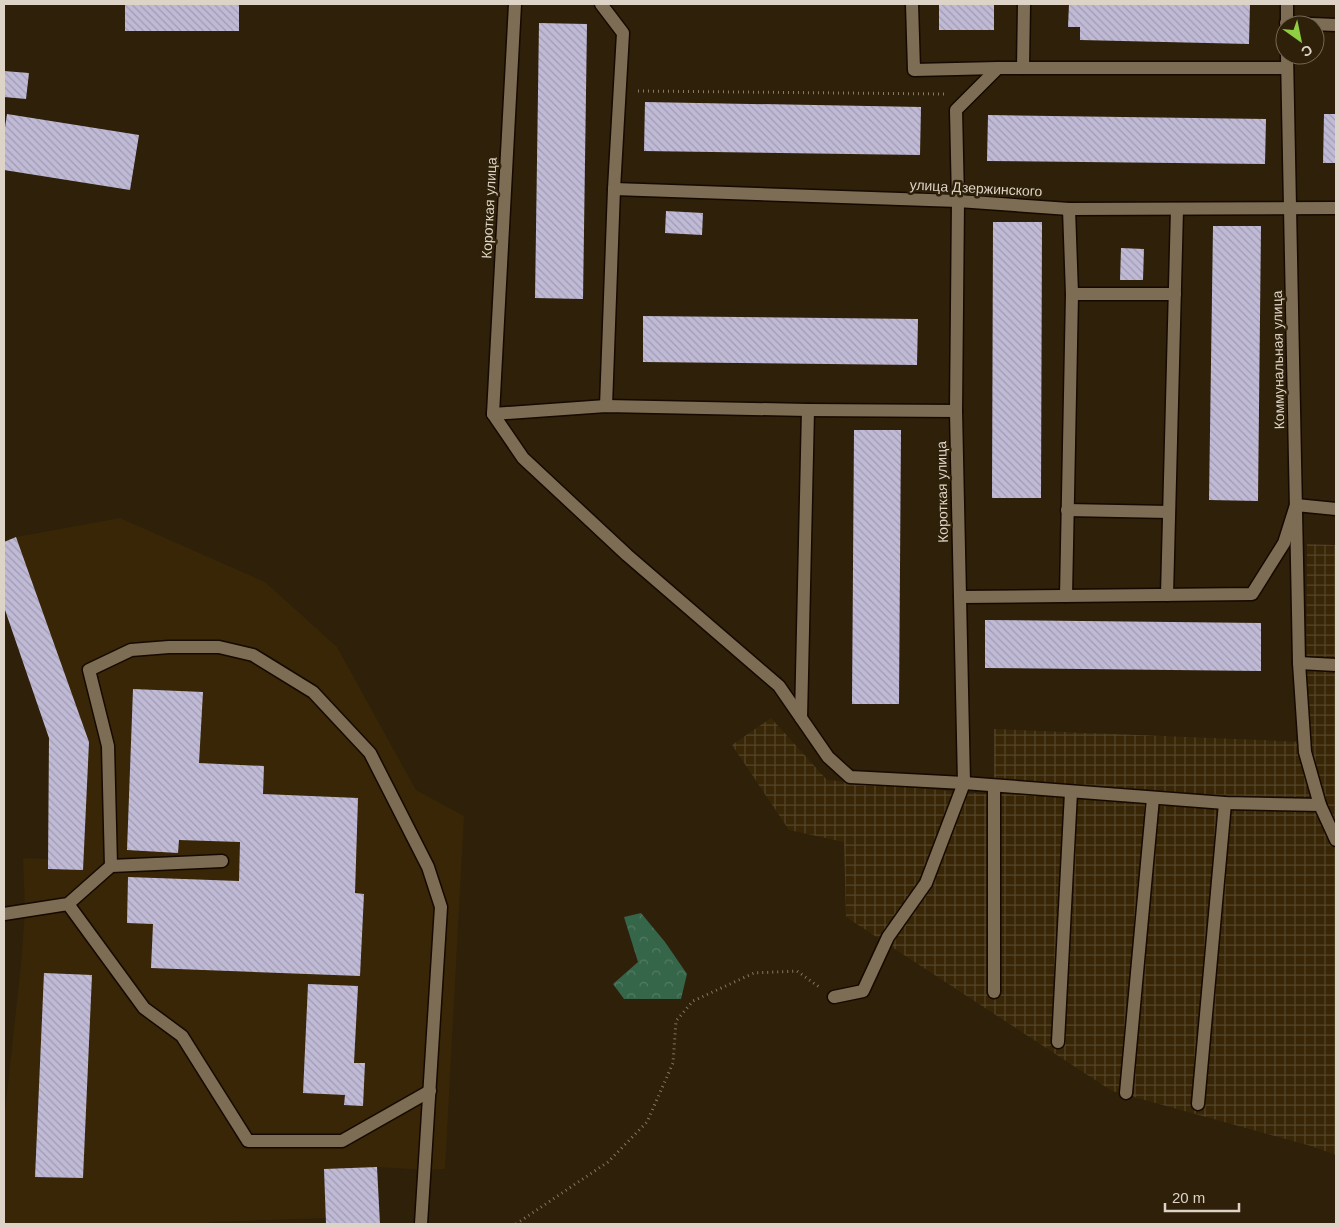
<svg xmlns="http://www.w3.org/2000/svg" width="1340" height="1228" font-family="Helvetica,sans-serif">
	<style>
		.built { fill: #382607 }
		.industrial { fill: url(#industrial-grid) }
		.forest { fill: url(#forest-crowns) }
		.building { fill: url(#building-back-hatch) }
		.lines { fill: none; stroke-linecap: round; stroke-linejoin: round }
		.minor-casing { stroke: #160900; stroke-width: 15 }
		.path { stroke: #847866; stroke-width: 3; stroke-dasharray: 1 4; stroke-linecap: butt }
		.minor { stroke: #7d6d54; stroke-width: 12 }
		.labels { text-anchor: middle; stroke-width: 5; stroke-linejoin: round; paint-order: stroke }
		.street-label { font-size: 14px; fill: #ddd4c7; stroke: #2e2009 }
	</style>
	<defs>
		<pattern id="industrial-grid" width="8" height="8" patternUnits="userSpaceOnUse" patternTransform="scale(1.25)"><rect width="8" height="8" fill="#382607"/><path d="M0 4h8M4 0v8" fill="none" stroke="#54452a"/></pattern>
		<pattern id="forest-crowns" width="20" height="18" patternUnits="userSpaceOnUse" patternTransform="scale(1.25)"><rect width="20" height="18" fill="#35664a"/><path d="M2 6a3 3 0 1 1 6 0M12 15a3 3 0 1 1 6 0" fill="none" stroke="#527b63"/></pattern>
		<pattern id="building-back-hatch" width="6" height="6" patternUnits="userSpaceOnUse" patternTransform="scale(1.25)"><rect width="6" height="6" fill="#c0bad7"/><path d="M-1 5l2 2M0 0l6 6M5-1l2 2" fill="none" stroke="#a09cb0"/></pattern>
	</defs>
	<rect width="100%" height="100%" fill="#2e2009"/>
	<polygon class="built" points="120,518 265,582 337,647 416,790 464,816 445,1169 425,1170 377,1167 324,1169 326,1218 210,1222 206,1224 4,1224 4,1121 21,964 25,911 23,858 48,859 49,738 4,607 4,542 16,537"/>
	<polygon class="industrial" points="1307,544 1336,545 1336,1155 1311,1146 1112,1091 846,917 844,842 789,830 732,745 771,718 827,780 994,795 994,729 1306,742"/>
	<polygon class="forest" points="641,913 665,942 687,974 681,999 624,999 613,984 638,962 624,917"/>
	<g class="building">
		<rect x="125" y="4" width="114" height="27"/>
		<rect x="939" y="4" width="55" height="26"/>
		<polygon points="1069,4 1250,4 1249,44 1080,40 1080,27 1068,27"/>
		<polygon points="539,23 587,24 583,299 535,298"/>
		<polygon points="4,71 29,73 26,99 4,97"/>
		<polygon points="645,102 921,107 920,155 644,151"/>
		<polygon points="7,114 139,135 130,190 4,170 4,134"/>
		<polygon points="1324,114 1336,114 1336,163 1323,163"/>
		<polygon points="988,115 1266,119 1265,164 987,161"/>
		<polygon points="666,211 703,213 702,235 665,233"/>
		<polygon points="993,222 1042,222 1041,498 992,498"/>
		<polygon points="1213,226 1261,226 1258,501 1209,500"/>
		<polygon points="1121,248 1144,249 1143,280 1120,280"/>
		<polygon points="643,316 918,319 917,365 643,362"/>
		<polygon points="854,430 901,430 899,704 852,704"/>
		<polygon points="16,537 89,742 83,870 48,869 49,738 4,607 4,542"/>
		<polygon points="985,620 1261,623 1261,671 985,668"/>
		<polygon points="133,689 203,692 199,763 264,766 263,794 358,798 355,893 364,894 360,976 151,968 153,924 127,923 128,877 239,881 240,842 179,840 178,853 127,850"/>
		<polygon points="44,973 92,975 83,1178 35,1177"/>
		<polygon points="308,984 358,986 354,1063 365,1063 363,1106 344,1105 345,1095 303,1093"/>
		<polygon points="377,1167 380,1224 326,1224 324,1169"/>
	</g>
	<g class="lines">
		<defs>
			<g id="minor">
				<polyline points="601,4 623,33 614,189 606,406"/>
				<polyline points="912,4 914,70 998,68"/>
				<polyline points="1286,23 1336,25"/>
				<polyline points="1287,25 1287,4"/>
				<polyline points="1287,55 1299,663 1305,752 1320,805"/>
				<polyline points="1023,68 1287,68"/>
				<polyline points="614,189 958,201 1069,209 1336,208"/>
				<polyline points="1072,294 1175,294"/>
				<polyline points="493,414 523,458 627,555 779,686 828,757 850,777 964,783 1225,803 1320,805 1336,840"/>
				<polyline points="493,414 606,406 808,410 956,411"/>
				<polyline points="493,414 515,4"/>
				<polyline points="1067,510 1169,512"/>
				<polyline points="1167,595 1177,209"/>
				<polyline points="1066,596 1072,294 1069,209"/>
				<polyline points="960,597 1252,594 1284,543 1296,505 1336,509"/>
				<polyline points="1299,663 1336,665"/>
				<polyline points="801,718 808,410"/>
				<polyline points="111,866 108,746 89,670 131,650 169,647 219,647 253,655 313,692 370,753 428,867 441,907 421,1224"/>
				<polyline points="68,904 144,1008 182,1036 248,1141 342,1141 430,1091"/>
				<polyline points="4,914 68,904 111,866 222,861"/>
				<polyline points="994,992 994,786"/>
				<polyline points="834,997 863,991 888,937 926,883 964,783 956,411 958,201 956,110 998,68 1023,68 1024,4"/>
				<polyline points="1058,1042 1071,792"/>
				<polyline points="1126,1093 1153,798"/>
				<polyline points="1198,1104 1225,803"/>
			</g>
		</defs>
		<use href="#minor" class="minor-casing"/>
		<g class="path">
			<polyline points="638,91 944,94"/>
			<polyline points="516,1224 608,1162 647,1122 673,1063 676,1021 693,1001 754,973 797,971 819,987"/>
		</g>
		<use href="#minor" class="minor"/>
	</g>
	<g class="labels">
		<g class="street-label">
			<text transform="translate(976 188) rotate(3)" y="5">улица Дзержинского</text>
			<text transform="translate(489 208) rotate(-87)" y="5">Короткая улица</text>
			<text transform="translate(1278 360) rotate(-91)" y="5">Коммунальная улица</text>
			<text transform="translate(942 492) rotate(-91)" y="5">Короткая улица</text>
		</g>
	</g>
	<rect width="1340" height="1228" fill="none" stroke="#ddd4c7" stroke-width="10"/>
	<g transform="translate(1300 40) rotate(147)"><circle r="24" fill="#2e2009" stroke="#746855"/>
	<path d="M0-4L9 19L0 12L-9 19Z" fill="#8fcd42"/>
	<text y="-8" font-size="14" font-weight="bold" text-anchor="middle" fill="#ddd4c7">С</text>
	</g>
	<path d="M1165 1203v8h74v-8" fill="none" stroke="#ddd4c7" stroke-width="2.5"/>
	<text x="1172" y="1203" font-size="15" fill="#ddd4c7" stroke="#2e2009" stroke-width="4" paint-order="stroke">20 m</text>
</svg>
